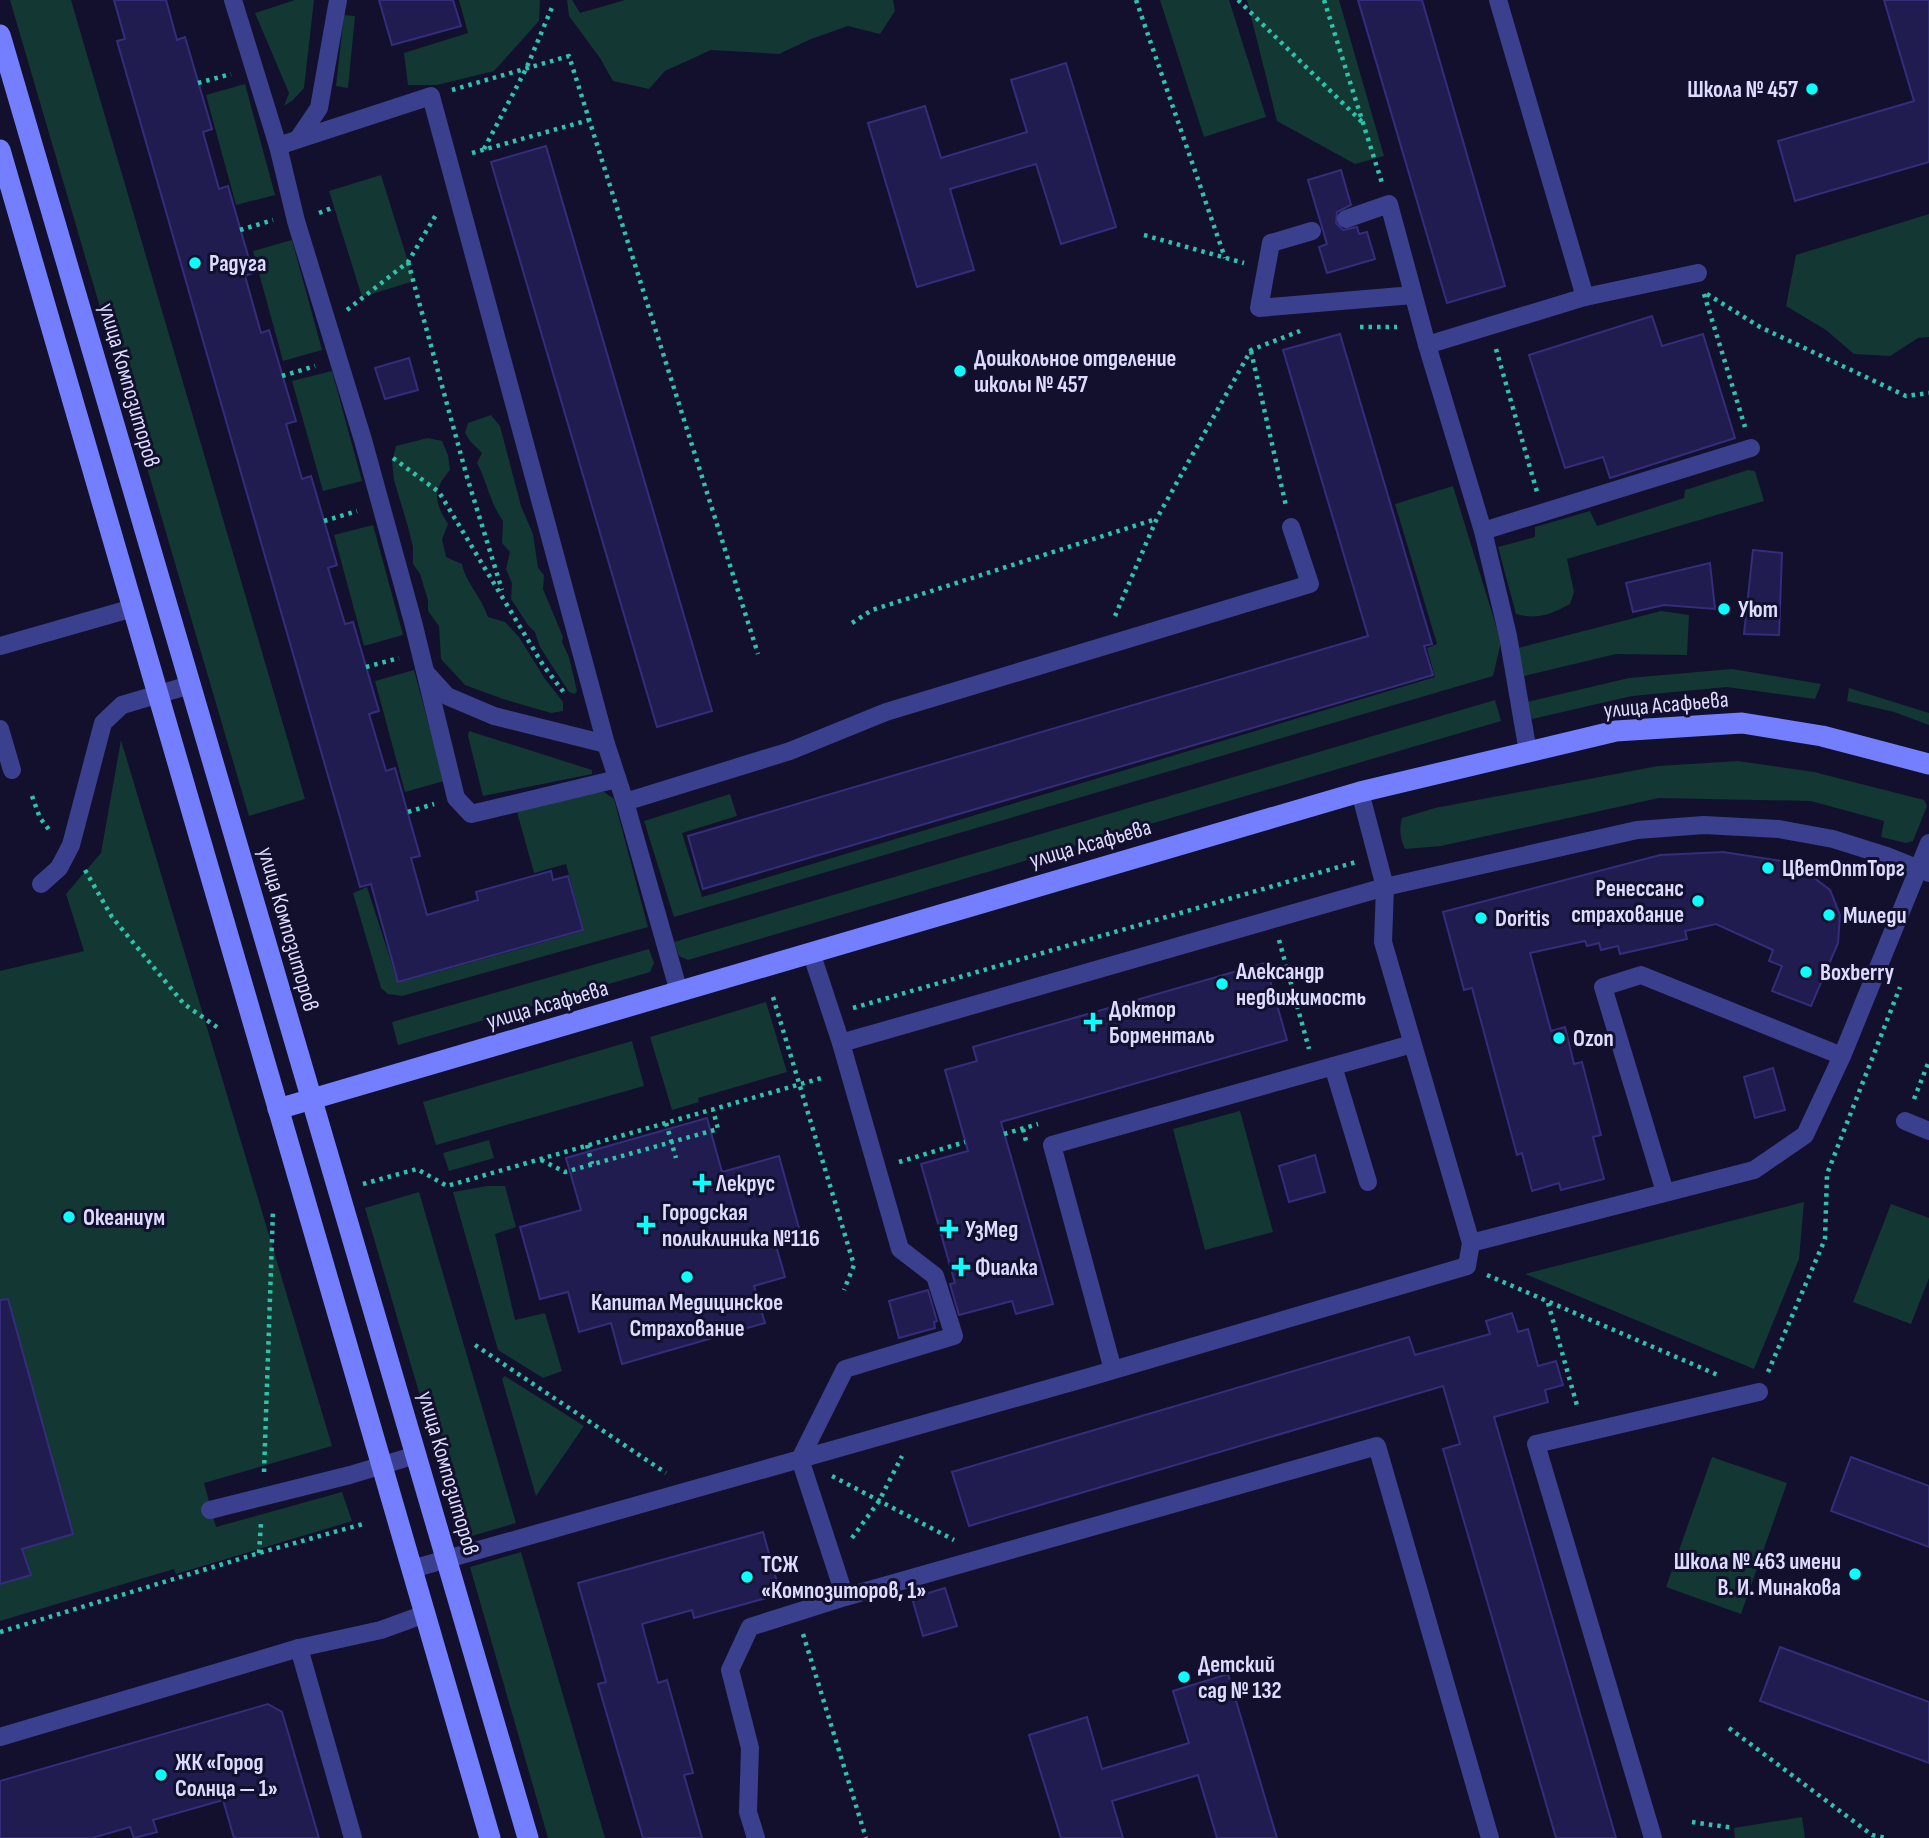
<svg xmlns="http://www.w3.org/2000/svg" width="1929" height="1838" font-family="'Sofia Sans Condensed',sans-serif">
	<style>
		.green { fill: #133732 }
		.building { fill: #201c4f; stroke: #342d7c; stroke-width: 2 }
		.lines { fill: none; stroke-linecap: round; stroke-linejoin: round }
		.path { stroke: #2cc4aa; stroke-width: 4.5; stroke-dasharray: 3.5 5; stroke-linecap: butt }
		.lane { stroke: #3a408e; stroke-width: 18 }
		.secondary { stroke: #737fff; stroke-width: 21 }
		.poi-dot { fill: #08fffd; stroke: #12102d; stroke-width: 2.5 }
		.labels { text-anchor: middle; stroke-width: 6; stroke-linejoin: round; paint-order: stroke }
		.poi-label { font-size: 23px; font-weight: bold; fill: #dddcff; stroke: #12102d; text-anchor: start }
		.street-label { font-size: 23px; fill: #dddcff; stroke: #12102d }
	</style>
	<rect width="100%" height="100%" fill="#12102d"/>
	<g class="green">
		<polygon points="10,0 71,0 305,799 249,816"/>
		<polygon points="295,0 314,0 304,88 293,100 284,106 289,93 255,13"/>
		<polygon points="459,0 540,0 539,21 494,71 437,85 408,85 404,53 468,33"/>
		<polygon points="567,0 572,0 580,13 625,0 893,0 895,11 880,34 848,26 811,39 779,54 711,50 665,71 649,89 613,81 600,58 569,16"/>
		<polygon points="1160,0 1229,0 1266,117 1204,137"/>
		<polygon points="1247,0 1339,0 1384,156 1355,164 1277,121"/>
		<polygon points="344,15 355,16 348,88 336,86"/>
		<polygon points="245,84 275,195 236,205 206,95"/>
		<polygon points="381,175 414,281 362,297 329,191"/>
		<polygon points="1929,214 1929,337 1918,338 1890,356 1854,354 1826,330 1786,306 1796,255"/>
		<polygon points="292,240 322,350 283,361 253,251"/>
		<polygon points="332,371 362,481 323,491 292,381"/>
		<path d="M491 415 500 426 521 506 533 534 538 568 544 575 543 589 563 637 562 642 569 657 577 691 575 694 569 692 540 647 535 632 528 625 511 599 512 583 506 569 510 552 502 543 503 521C489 501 488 484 477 463L482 453 470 441 465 433 468 423Z"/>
		<path d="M428 438 442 441 448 455 450 470C432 491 434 501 448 524L442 539 446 557 462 564C466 583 481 596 488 617L505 622 519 637 545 679 563 702V711L551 713 503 699 465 685 441 659 439 626 428 611V600L420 574 413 564V547L408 527 394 480 392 462 396 446Z"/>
		<path d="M1748 470 1755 471 1764 501 1567 559 1574 592 1570 604C1552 614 1537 620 1516 614L1498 547 1535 537V527L1590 511 1597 526 1684 498 1685 490Z"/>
		<polygon points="1453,486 1501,642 1493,676 674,917 644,821 730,794 737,816 682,833 702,897 1435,677 1427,648 1437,644 1395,504"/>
		<polygon points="373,525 403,635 364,646 334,535"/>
		<polygon points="1661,611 1689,615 1687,655 1616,654 1524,676 1518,648"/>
		<polygon points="1732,669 1821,684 1815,699 1727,687 1632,696 1532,719 1527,702 1629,678"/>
		<polygon points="414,670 444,781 405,792 375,681"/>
		<polygon points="1849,688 1929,713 1929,725 1894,712 1847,701"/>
		<polygon points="1495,700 1501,721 688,960 679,956 674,942"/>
		<polygon points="469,731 592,770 592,774 483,796 468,736"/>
		<polygon points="121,740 332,1446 204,1483 216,1527 342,1492 352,1521 176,1574 174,1569 0,1621 0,971 84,951 66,894 101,853"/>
		<path d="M1738 761 1814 772 1924 800 1927 806 1913 841 1906 843 1881 837 1884 821 1811 801 1659 798 1441 846 1405 849C1400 838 1399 829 1402 818L1435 808 1658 766Z"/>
		<polygon points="594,791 604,792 614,799 648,927 402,996 388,994 381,988 353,893 367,887 398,983 584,931 566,864 534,873 517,812"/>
		<polygon points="649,949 654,963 650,972 398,1045 392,1022"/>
		<polygon points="766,1002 787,1072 698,1098 699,1102 672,1110 650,1037"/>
		<polygon points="632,1041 644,1086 436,1145 423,1102"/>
		<polygon points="1240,1111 1273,1232 1205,1250 1173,1129"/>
		<polygon points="489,1140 494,1158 449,1171 443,1153"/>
		<polygon points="487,1186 505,1186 516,1227 495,1234 515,1320 545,1313 562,1371 543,1378 498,1350 453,1192"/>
		<polygon points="419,1192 516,1523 462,1539 365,1208"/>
		<polygon points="1804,1202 1799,1259 1754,1369 1525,1274"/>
		<polygon points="1891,1204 1929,1218 1929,1278 1911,1324 1853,1302"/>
		<polygon points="505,1376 584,1426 536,1496 502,1379"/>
		<polygon points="1712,1457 1787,1483 1741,1614 1666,1587"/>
		<polygon points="521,1552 605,1838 548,1838 470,1567"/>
		<polygon points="1802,1817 1805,1838 1735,1838 1734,1828"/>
	</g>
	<g class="building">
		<polygon points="114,0 166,0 177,40 185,37 212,129 203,132 219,189 228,186 253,273 245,276 261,333 269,330 296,421 286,424 302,479 311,476 337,565 328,568 345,624 353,622 379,711 369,714 386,771 395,768 420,856 411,858 427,915 478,900 476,892 551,871 553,880 568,876 583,930 398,982 371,884 360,887 117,41 125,39"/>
		<polygon points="379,0 453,0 461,26 392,45"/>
		<polygon points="1358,0 1422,0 1505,286 1447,303"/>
		<polygon points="1884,0 1929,0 1929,162 1795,201 1778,141 1914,101"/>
		<polygon points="1066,63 1116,227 1061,244 1036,164 950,189 974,270 917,287 868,123 925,106 941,158 1027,132 1011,80"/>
		<polygon points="546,146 712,711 657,727 491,162"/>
		<polygon points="1341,170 1351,205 1337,212 1336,223 1343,230 1357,227 1359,234 1367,232 1375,259 1327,273 1319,247 1327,244 1308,180"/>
		<polygon points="1652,316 1662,346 1703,334 1735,438 1610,478 1603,457 1565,468 1529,355"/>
		<polygon points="1340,334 1432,644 1424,646 1433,675 703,889 688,836 1368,636 1283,350"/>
		<polygon points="409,358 418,390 385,399 375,368"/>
		<polygon points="1753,550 1782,553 1779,635 1744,634"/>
		<polygon points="1710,563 1715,609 1664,605 1633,612 1626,583"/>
		<polygon points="1723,852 1782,861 1809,874 1830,890 1840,915 1838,943 1811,1006 1772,991 1782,966 1769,961 1773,950 1716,924 1685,931 1687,939 1620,954 1618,946 1601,950 1599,943 1587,946 1585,941 1530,953 1551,1031 1565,1027 1574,1064 1582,1062 1601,1135 1593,1137 1604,1179 1561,1190 1559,1183 1532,1191 1522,1153 1517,1155 1472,988 1464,990 1443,912 1660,855"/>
		<polygon points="1265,963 1287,1040 1001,1122 1053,1304 1016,1314 1012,1301 959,1315 950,1284 955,1283 921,1164 968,1151 945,1070 977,1061 973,1047"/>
		<polygon points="1773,1068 1785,1110 1755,1118 1744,1077"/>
		<polygon points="707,1118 722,1172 779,1156 799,1228 773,1235 785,1277 754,1286 765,1323 622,1364 611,1323 579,1332 568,1292 540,1299 520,1227 581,1210 566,1158"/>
		<polygon points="1315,1155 1325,1192 1289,1202 1279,1166"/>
		<polygon points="928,1290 937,1321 934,1322 935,1328 899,1338 889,1301"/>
		<polygon points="8,1299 73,1534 22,1549 31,1575 0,1584 0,1300"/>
		<polygon points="1512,1313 1518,1332 1528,1329 1538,1366 1556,1361 1563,1385 1545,1390 1548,1402 1494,1417 1616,1838 1556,1838 1443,1449 1460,1444 1443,1386 969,1526 952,1472 1409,1337 1415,1355 1490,1334 1486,1321"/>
		<polygon points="1851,1457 1929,1486 1929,1547 1831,1511"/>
		<polygon points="763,1532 778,1586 768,1589 770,1597 694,1618 692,1610 642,1624 658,1683 667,1680 693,1773 684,1775 702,1838 643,1838 598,1684 606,1682 578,1583"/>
		<polygon points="945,1588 957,1626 923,1636 912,1598"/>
		<polygon points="1780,1647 1929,1702 1929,1763 1760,1701"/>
		<polygon points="1228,1674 1277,1838 1217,1838 1198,1775 1112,1801 1123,1838 1061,1838 1029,1735 1087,1717 1102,1769 1189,1743 1173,1691"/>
		<polygon points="268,1704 282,1712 319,1838 234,1838 223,1800 153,1820 157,1832 134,1838 130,1827 92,1838 0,1838 0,1781"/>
	</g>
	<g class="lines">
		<g class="path">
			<polyline points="1136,0 1225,258"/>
			<polyline points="1238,0 1362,122"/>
			<polyline points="1324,0 1382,183"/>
			<polyline points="198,83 231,74"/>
			<polyline points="452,90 569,56 758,654"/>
			<polyline points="484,149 526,69 553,5"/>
			<polyline points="472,153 589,120"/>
			<polyline points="319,213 334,207"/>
			<polyline points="240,230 273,220"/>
			<polyline points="1144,235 1244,263"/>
			<polyline points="408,262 467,477 502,590"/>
			<polyline points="1704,294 1745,427"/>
			<polyline points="1707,294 1760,327 1906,396 1929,393"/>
			<polyline points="347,310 408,262 437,213"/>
			<polyline points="1360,327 1397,327"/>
			<polyline points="1496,349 1537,492"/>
			<polyline points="1251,351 1286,506"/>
			<polyline points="282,376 315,366"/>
			<polyline points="393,458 439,492 543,665 565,694"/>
			<polyline points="324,521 357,511"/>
			<polyline points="1115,616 1157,518 1251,350 1300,331"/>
			<polyline points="852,623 872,610 1156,519"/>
			<polyline points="366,667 399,658"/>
			<polyline points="32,796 40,818 50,831"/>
			<polyline points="408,812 434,804"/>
			<polyline points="85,870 112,917 184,1004 221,1030"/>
			<polyline points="1279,940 1309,1049"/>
			<polyline points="773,997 854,1265 844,1290"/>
			<polyline points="853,1008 1356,862"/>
			<polyline points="1914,1099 1929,1061"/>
			<polyline points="666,1123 676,1158"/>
			<polyline points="1023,1129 1027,1145"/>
			<polyline points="1004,1134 1038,1124"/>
			<polyline points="587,1145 592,1164"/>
			<polyline points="541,1160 565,1172 718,1129 713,1110"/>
			<polyline points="899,1162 965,1142"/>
			<polyline points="363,1184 417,1169 447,1186 825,1077"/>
			<polyline points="1487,1275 1720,1376"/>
			<polyline points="1548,1303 1578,1409"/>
			<polyline points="475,1345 666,1473"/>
			<polyline points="1768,1372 1825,1239 1827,1174 1900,987"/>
			<polyline points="264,1472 273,1210"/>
			<polyline points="832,1476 954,1540"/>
			<polyline points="852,1538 879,1501 902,1456"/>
			<polyline points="259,1553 261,1523"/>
			<polyline points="0,1632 259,1553 363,1524"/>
			<polyline points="803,1634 866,1838"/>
			<polyline points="1729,1728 1872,1835 1887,1838"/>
			<polyline points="1692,1822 1734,1828"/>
		</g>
		<g class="lane">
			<polyline points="233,0 278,146 296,221 363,440 413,622 456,798 471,814 617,779"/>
			<polyline points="1498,0 1585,297"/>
			<polyline points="298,139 319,108 338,0"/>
			<polyline points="278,146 431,96 606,744 625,802 679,992"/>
			<polyline points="1346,219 1389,204 1427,345 1483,531 1508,636 1528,752"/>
			<polyline points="1312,231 1271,243 1259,308 1413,295"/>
			<polyline points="1427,345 1585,297 1698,273"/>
			<polyline points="1483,531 1751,448"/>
			<polyline points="0,646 133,608"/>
			<polyline points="427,674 447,696 494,716 606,744"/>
			<polyline points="0,729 12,770"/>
			<polyline points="625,802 790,751 886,712 1310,584 1291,527"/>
			<polyline points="41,884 59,868 71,845 103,723 122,705 190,685"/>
			<polyline points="811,952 841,1043"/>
			<polyline points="1333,1066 1368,1182"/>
			<polyline points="1905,1121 1929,1131"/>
			<polyline points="1665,1192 1603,987 1641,975 1842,1056"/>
			<polyline points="1471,1243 1754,1170 1805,1135 1842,1056 1929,843"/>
			<polyline points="1113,1370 1052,1145 1412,1044"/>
			<polyline points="210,1510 350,1475 416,1455"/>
			<polyline points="412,1569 1093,1376 1467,1266 1471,1243 1383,942 1385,887 1360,792"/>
			<polyline points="845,1597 1377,1446 1490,1838"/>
			<polyline points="299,1648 353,1838"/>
			<polyline points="0,1737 299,1648 381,1630 425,1614"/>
			<polyline points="756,1838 748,1812 750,1748 730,1670 750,1627 845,1597 800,1459 845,1369 954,1336 935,1276 900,1249 841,1043 1385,887 1637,830 1704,825 1779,829 1833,839 1887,856 1929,873"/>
			<polyline points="1653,1838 1536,1444 1759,1392"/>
		</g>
		<g class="secondary">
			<polyline points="0,35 528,1838"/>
			<polyline points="0,150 490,1838"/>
			<polyline points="278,1109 1360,792 1616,731 1742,723 1822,736 1929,764"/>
		</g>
	</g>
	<g class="poi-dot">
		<circle cx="1812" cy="89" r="7"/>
		<circle cx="195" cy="263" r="7"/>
		<circle cx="960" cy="371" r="7"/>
		<circle cx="1724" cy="609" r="7"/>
		<circle cx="1768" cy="868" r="7"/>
		<circle cx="1698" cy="901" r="7"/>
		<circle cx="1829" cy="915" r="7"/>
		<circle cx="1481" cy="918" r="7"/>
		<circle cx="1806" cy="972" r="7"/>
		<circle cx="1222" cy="984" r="7"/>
		<path d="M1089.5 1011.5h7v7h7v7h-7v7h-7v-7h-7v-7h7z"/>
		<circle cx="1559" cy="1038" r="7"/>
		<path d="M698.5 1172.5h7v7h7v7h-7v7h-7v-7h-7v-7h7z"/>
		<circle cx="69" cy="1217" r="7"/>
		<path d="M642.5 1214.5h7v7h7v7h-7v7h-7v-7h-7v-7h7z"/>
		<path d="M945.5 1218.5h7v7h7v7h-7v7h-7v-7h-7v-7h7z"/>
		<path d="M957.5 1256.5h7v7h7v7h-7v7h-7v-7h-7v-7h7z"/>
		<circle cx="687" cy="1277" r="7"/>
		<circle cx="1855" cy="1574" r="7"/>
		<circle cx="747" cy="1577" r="7"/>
		<circle cx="1184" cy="1677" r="7"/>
		<circle cx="161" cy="1775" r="7"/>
	</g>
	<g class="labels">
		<g class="poi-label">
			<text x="1798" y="97" text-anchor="end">Школа № 457</text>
			<text x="209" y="271">Радуга</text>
			<text x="974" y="366">Дошкольное отделение<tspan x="974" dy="26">школы № 457</tspan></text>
			<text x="1738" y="617">Уют</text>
			<text x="1782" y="876">ЦветОптТорг</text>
			<text x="1684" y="896" text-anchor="end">Ренессанс<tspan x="1684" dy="26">страхование</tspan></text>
			<text x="1843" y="923">Миледи</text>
			<text x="1495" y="926">Doritis</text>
			<text x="1236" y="979">Александр<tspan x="1236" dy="26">недвижимость</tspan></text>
			<text x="1820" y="980">Boxberry</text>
			<text x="1109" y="1017">Доктор<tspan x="1109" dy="26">Борменталь</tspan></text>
			<text x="1573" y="1046">Ozon</text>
			<text x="716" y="1191">Лекрус</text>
			<text x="662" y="1220">Городская<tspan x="662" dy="26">поликлиника №116</tspan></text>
			<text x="83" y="1225">Океаниум</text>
			<text x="965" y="1237">УзМед</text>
			<text x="975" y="1275">Фиалка</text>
			<text x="687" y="1310" text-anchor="middle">Капитал Медицинское<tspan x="687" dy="26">Страхование</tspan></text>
			<text x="1841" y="1569" text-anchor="end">Школа № 463 имени<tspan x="1841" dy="26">В. И. Минакова</tspan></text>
			<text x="761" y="1572">ТСЖ<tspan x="761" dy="26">«Композиторов, 1»</tspan></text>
			<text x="1198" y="1672">Детский<tspan x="1198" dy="26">сад № 132</tspan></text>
			<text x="175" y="1770">ЖК «Город<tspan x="175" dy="26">Солнца — 1»</tspan></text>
		</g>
		<g class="street-label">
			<text transform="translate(130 385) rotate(74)" y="8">улица Композиторов</text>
			<text transform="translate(1666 704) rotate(-5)" y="8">улица Асафьева</text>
			<text transform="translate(1090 843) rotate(-16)" y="8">улица Асафьева</text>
			<text transform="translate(289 929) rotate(74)" y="8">улица Композиторов</text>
			<text transform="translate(547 1004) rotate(-16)" y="8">улица Асафьева</text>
			<text transform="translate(449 1473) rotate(74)" y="8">улица Композиторов</text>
		</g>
	</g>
</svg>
